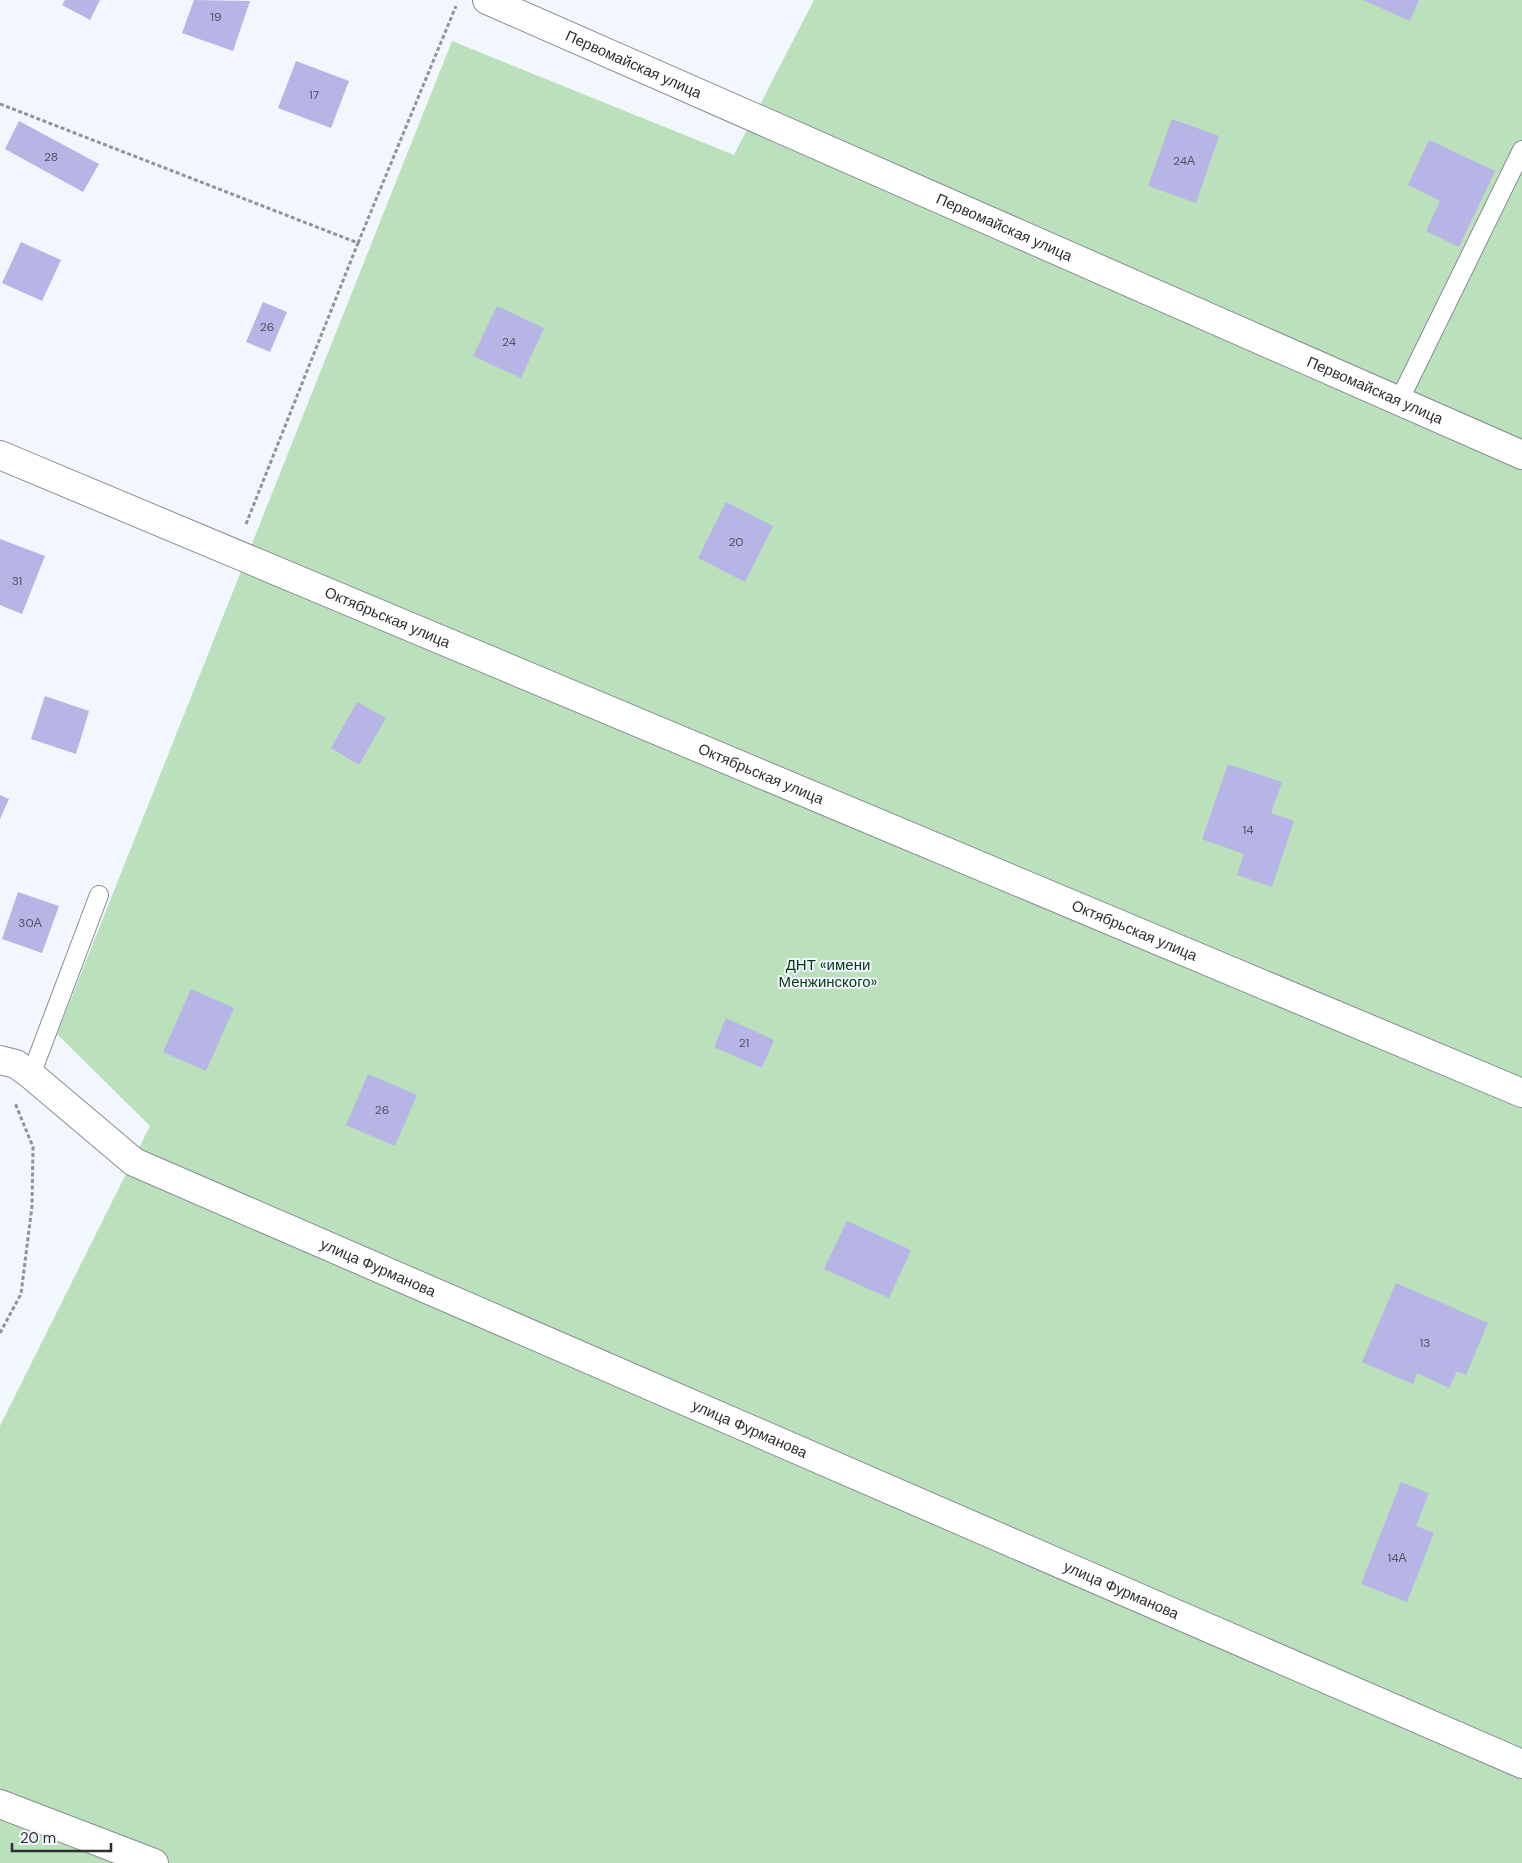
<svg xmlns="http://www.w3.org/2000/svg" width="1522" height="1863" font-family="'DM Sans',sans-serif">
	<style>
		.green { fill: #bae0bc }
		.building { fill: #b7b4e6 }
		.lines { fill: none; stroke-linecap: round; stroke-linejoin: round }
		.lane-casing { stroke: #888c93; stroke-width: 20 }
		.street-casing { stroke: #888c93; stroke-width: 30 }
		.path { stroke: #909398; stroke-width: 3; stroke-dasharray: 4 2.5; stroke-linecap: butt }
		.lane { stroke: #fff; stroke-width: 18 }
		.street { stroke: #fff; stroke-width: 28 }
		.labels { text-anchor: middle; stroke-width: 4; stroke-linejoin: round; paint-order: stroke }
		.number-label { font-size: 12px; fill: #50505f }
		.street-label { font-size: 15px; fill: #2d2f32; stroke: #f2f6fd }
		.park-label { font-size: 15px; fill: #083812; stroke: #f2f6fd }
	</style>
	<rect width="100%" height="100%" fill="#f2f6fd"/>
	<polygon class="green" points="814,0 1522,0 1522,1863 0,1863 0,1426 150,1126 57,1034 452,41 734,155"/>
	<g class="building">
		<polygon points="65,0 100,0 90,20 62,5"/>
		<polygon points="194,0 250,1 233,51 182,33"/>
		<polygon points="1363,0 1419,0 1410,21"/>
		<polygon points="296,61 349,81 331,128 278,108"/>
		<polygon points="1172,119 1219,136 1196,203 1148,186"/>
		<polygon points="19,121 99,164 83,192 5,149"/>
		<polygon points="1429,140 1495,171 1459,247 1426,231 1440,201 1408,185"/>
		<polygon points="21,242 61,260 42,301 2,283"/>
		<polygon points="263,302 287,312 270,352 246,342"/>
		<polygon points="497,306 544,328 521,378 473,356"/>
		<polygon points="726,502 773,526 745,582 698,558"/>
		<polygon points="0,539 45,556 22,614 0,605"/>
		<polygon points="45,696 89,711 76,754 31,739"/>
		<polygon points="357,702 386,718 359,765 331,748"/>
		<polygon points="1228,764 1282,782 1271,813 1294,821 1272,887 1237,875 1244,854 1202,839"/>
		<polygon points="0,795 9,799 0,819"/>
		<polygon points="18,892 59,906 42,953 2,939"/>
		<polygon points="191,989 234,1008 206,1071 163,1052"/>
		<polygon points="726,1018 774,1040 762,1068 714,1047"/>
		<polygon points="368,1074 417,1095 395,1146 346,1125"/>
		<polygon points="847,1221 911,1250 889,1298 824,1269"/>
		<polygon points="1396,1283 1488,1323 1466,1375 1457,1371 1449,1388 1417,1373 1413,1384 1362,1362"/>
		<polygon points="1401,1482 1429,1493 1416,1526 1434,1533 1407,1602 1361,1584"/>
	</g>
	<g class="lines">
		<defs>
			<g id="lane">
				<polyline points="1399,401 1522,150"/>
				<polyline points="31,1075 99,895"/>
			</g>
			<g id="street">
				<path id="s1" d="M487 0 1522 455"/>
				<path id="s2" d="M0 455 1522 1093"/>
				<path id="s3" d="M0 1060 16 1064 31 1075 134 1162 1522 1764"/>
				<polyline points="0,1804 154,1863"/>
			</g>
		</defs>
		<use href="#lane" class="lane-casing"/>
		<use href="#street" class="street-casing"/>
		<g class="path">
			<polyline points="0,104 358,243 246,524"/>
			<polyline points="358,243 456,6"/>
			<polyline points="0,1333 21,1294 32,1206 33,1147 15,1103"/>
		</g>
		<use href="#lane" class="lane"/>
		<use href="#street" class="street"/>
	</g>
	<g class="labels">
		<g class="number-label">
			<text x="216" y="21">19</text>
			<text x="314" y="99">17</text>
			<text x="51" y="161">28</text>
			<text x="1184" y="165">24А</text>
			<text x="267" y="331">26</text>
			<text x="509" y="346">24</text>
			<text x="736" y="546">20</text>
			<text x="17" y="585">31</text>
			<text x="1248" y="834">14</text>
			<text x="30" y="927">30А</text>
			<text x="744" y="1047">21</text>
			<text x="382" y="1114">26</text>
			<text x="1425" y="1347">13</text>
			<text x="1397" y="1562">14А</text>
		</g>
		<g class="street-label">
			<text dy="5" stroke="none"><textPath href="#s1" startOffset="160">Первомайская улица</textPath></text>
			<text dy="5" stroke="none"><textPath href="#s1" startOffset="565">Первомайская улица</textPath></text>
			<text dy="5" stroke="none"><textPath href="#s1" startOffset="970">Первомайская улица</textPath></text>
			<text dy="5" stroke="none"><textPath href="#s2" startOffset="420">Октябрьская улица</textPath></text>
			<text dy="5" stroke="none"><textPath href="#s2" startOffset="825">Октябрьская улица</textPath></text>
			<text dy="5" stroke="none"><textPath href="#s2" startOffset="1230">Октябрьская улица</textPath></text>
			<text dy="5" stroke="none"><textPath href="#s3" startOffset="436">улица Фурманова</textPath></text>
			<text dy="5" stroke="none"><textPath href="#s3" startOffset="841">улица Фурманова</textPath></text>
			<text dy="5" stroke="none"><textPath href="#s3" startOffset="1246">улица Фурманова</textPath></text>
		</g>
		<g class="park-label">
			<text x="828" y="970">ДНТ «имени<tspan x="828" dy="17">Менжинского»</tspan></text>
		</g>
	</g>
	<path d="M12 1843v8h99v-8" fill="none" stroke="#2d2f32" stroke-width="2.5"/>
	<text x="20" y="1843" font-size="15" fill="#2d2f32" stroke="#f2f6fd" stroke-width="4" paint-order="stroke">20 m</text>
</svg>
